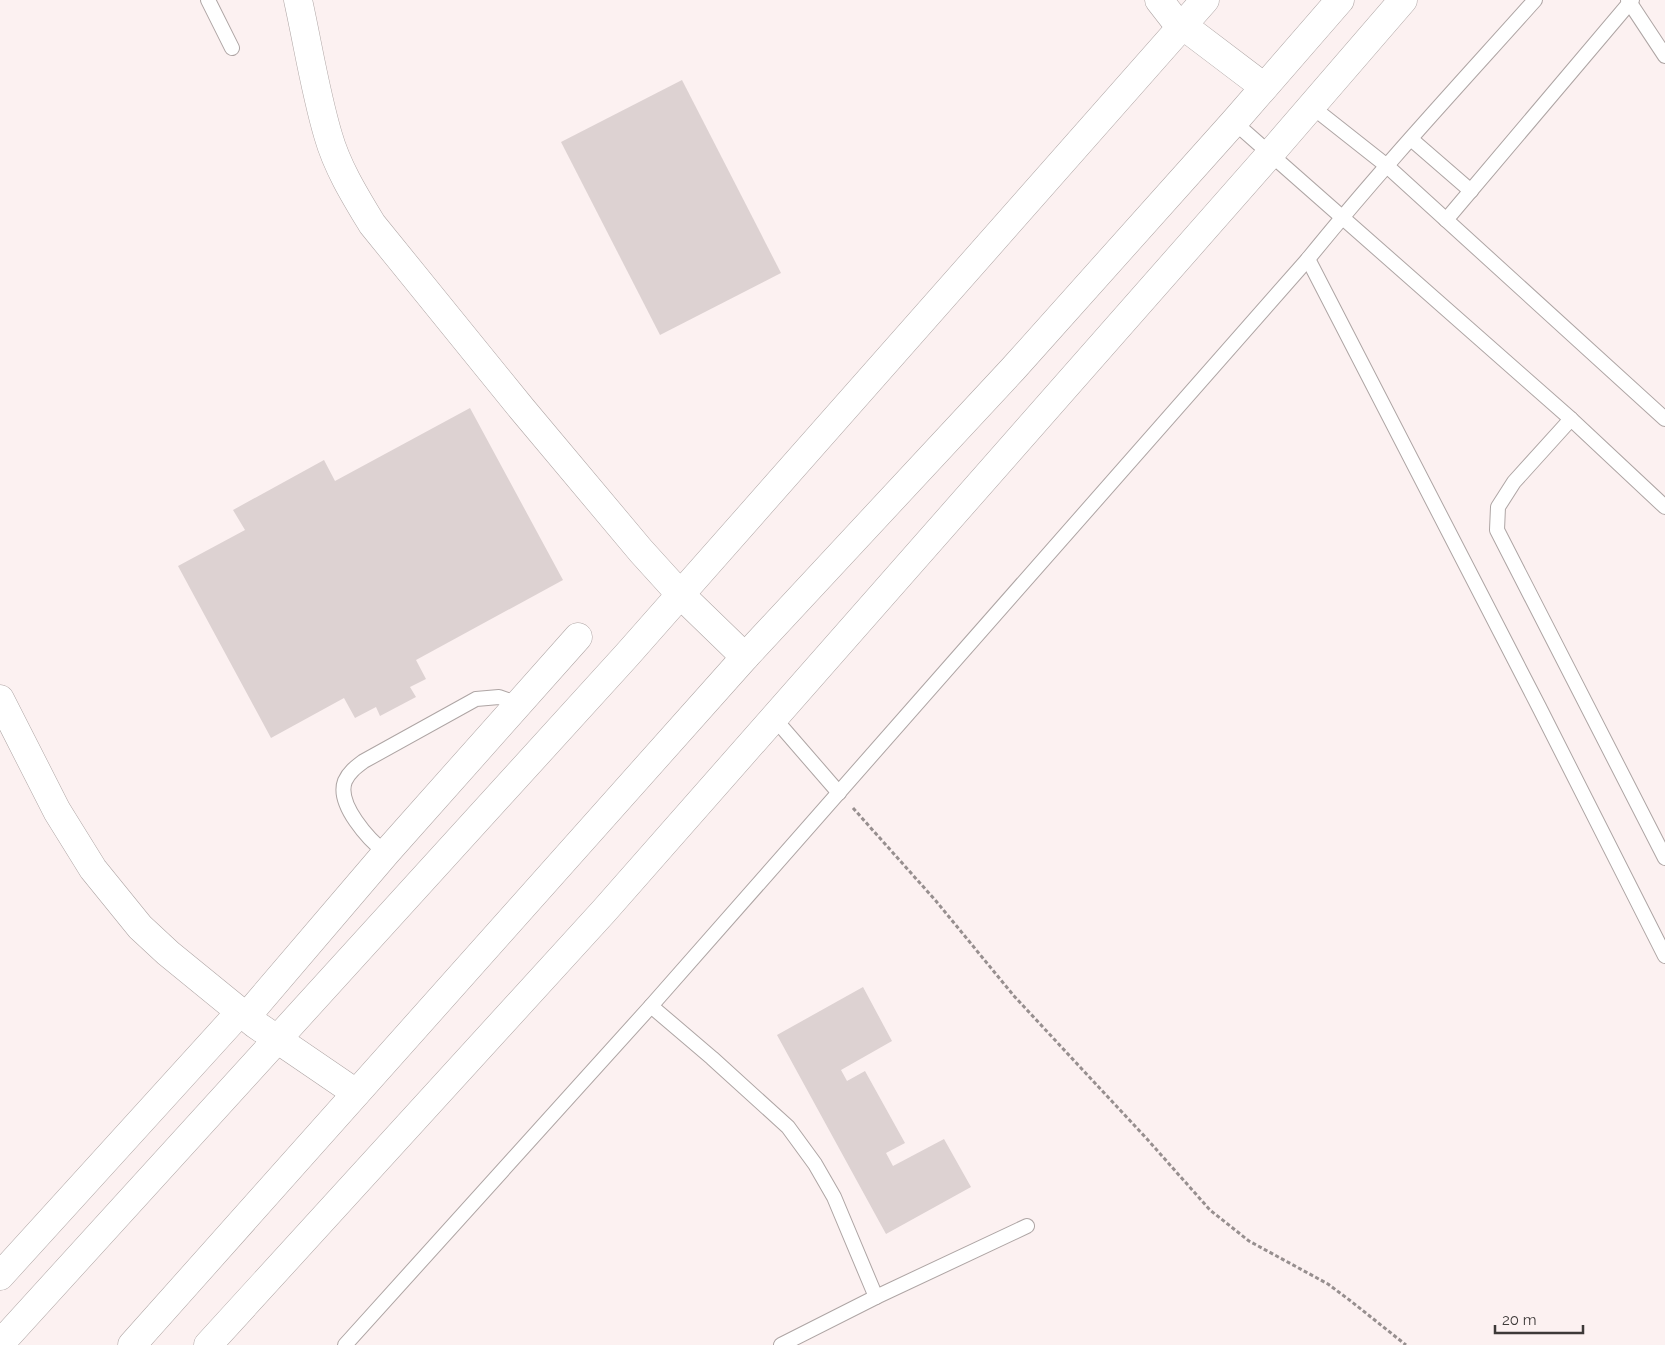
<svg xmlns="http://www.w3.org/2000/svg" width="1665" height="1345" font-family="Raleway,sans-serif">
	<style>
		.building { fill: #ddd2d2 }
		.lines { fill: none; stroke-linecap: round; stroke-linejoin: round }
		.service-casing { stroke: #aea5a4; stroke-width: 16 }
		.minor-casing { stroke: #aea5a4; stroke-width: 29 }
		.tertiary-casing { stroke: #aea5a4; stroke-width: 29 }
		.path { stroke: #978f8f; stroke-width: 3; stroke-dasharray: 4 2.5; stroke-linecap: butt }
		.service { stroke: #fff; stroke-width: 14 }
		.minor { stroke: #fff; stroke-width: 28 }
		.tertiary { stroke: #fff; stroke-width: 28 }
	</style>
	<rect width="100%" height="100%" fill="#fcf1f1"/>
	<g class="building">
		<polygon points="682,80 781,273 660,335 561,142"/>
		<polygon points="470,408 563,580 416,660 426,679 410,687 416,697 380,716 376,707 355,718 344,698 271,738 178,566 245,530 233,510 324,460 335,481"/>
		<polygon points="863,987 892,1041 841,1070 847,1081 865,1071 905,1143 886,1153 893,1166 944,1139 971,1187 886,1234 777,1035"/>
	</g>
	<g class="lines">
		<defs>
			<g id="service">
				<polyline points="208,0 232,48"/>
				<polyline points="1628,0 1665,56"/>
				<polyline points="1311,106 1387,166 1665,419"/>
				<polyline points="1234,122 1571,419 1665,507"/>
				<polyline points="1411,139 1471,191"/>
				<polyline points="1446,220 1632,0"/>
				<polyline points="1308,259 1539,707 1665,956"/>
				<polyline points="1571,419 1514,482 1498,507 1497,530 1665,858"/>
				<polyline points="774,718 839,793"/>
				<path d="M386 853C369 840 336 804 345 781 349 772 356 767 364 761L476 699 499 697 518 704"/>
				<polyline points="651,1006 712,1058 788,1127 815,1164 834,1197 876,1297"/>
				<path d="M345 1345 651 1006 1308 259C1380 170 1458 86 1535 0"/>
				<polyline points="781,1345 876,1297 1027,1226"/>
			</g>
			<g id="minor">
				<path d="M298 0C308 45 315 91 328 135 337 167 355 196 372 224L522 409 641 551 680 594 745 657"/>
				<polyline points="1159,0 1173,18 1264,87"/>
				<polyline points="0,699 57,811 93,869 140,927 168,953 255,1024 356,1093"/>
				<polyline points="246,1017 386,853 578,637"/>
				<polyline points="0,1276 240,1012"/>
				<polyline points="0,1344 627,655 1205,0"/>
			</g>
			<g id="tertiary">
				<polyline points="132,1345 745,657 1013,369 1234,122 1340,0"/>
				<polyline points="208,1345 604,911 1271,153 1403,0"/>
			</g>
		</defs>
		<use href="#service" class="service-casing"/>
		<use href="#minor" class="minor-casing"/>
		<use href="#tertiary" class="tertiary-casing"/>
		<polyline class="path" points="853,808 936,901 1014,996 1147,1139 1210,1210 1249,1241 1328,1284 1352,1302 1406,1345"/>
		<use href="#service" class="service"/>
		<use href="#minor" class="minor"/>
		<use href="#tertiary" class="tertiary"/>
	</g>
	<path d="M1495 1325v8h88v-8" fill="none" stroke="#3d3938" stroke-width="2.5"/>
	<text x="1502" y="1325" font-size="15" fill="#3d3938" stroke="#fcf1f1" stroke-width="4" paint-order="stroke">20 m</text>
</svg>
